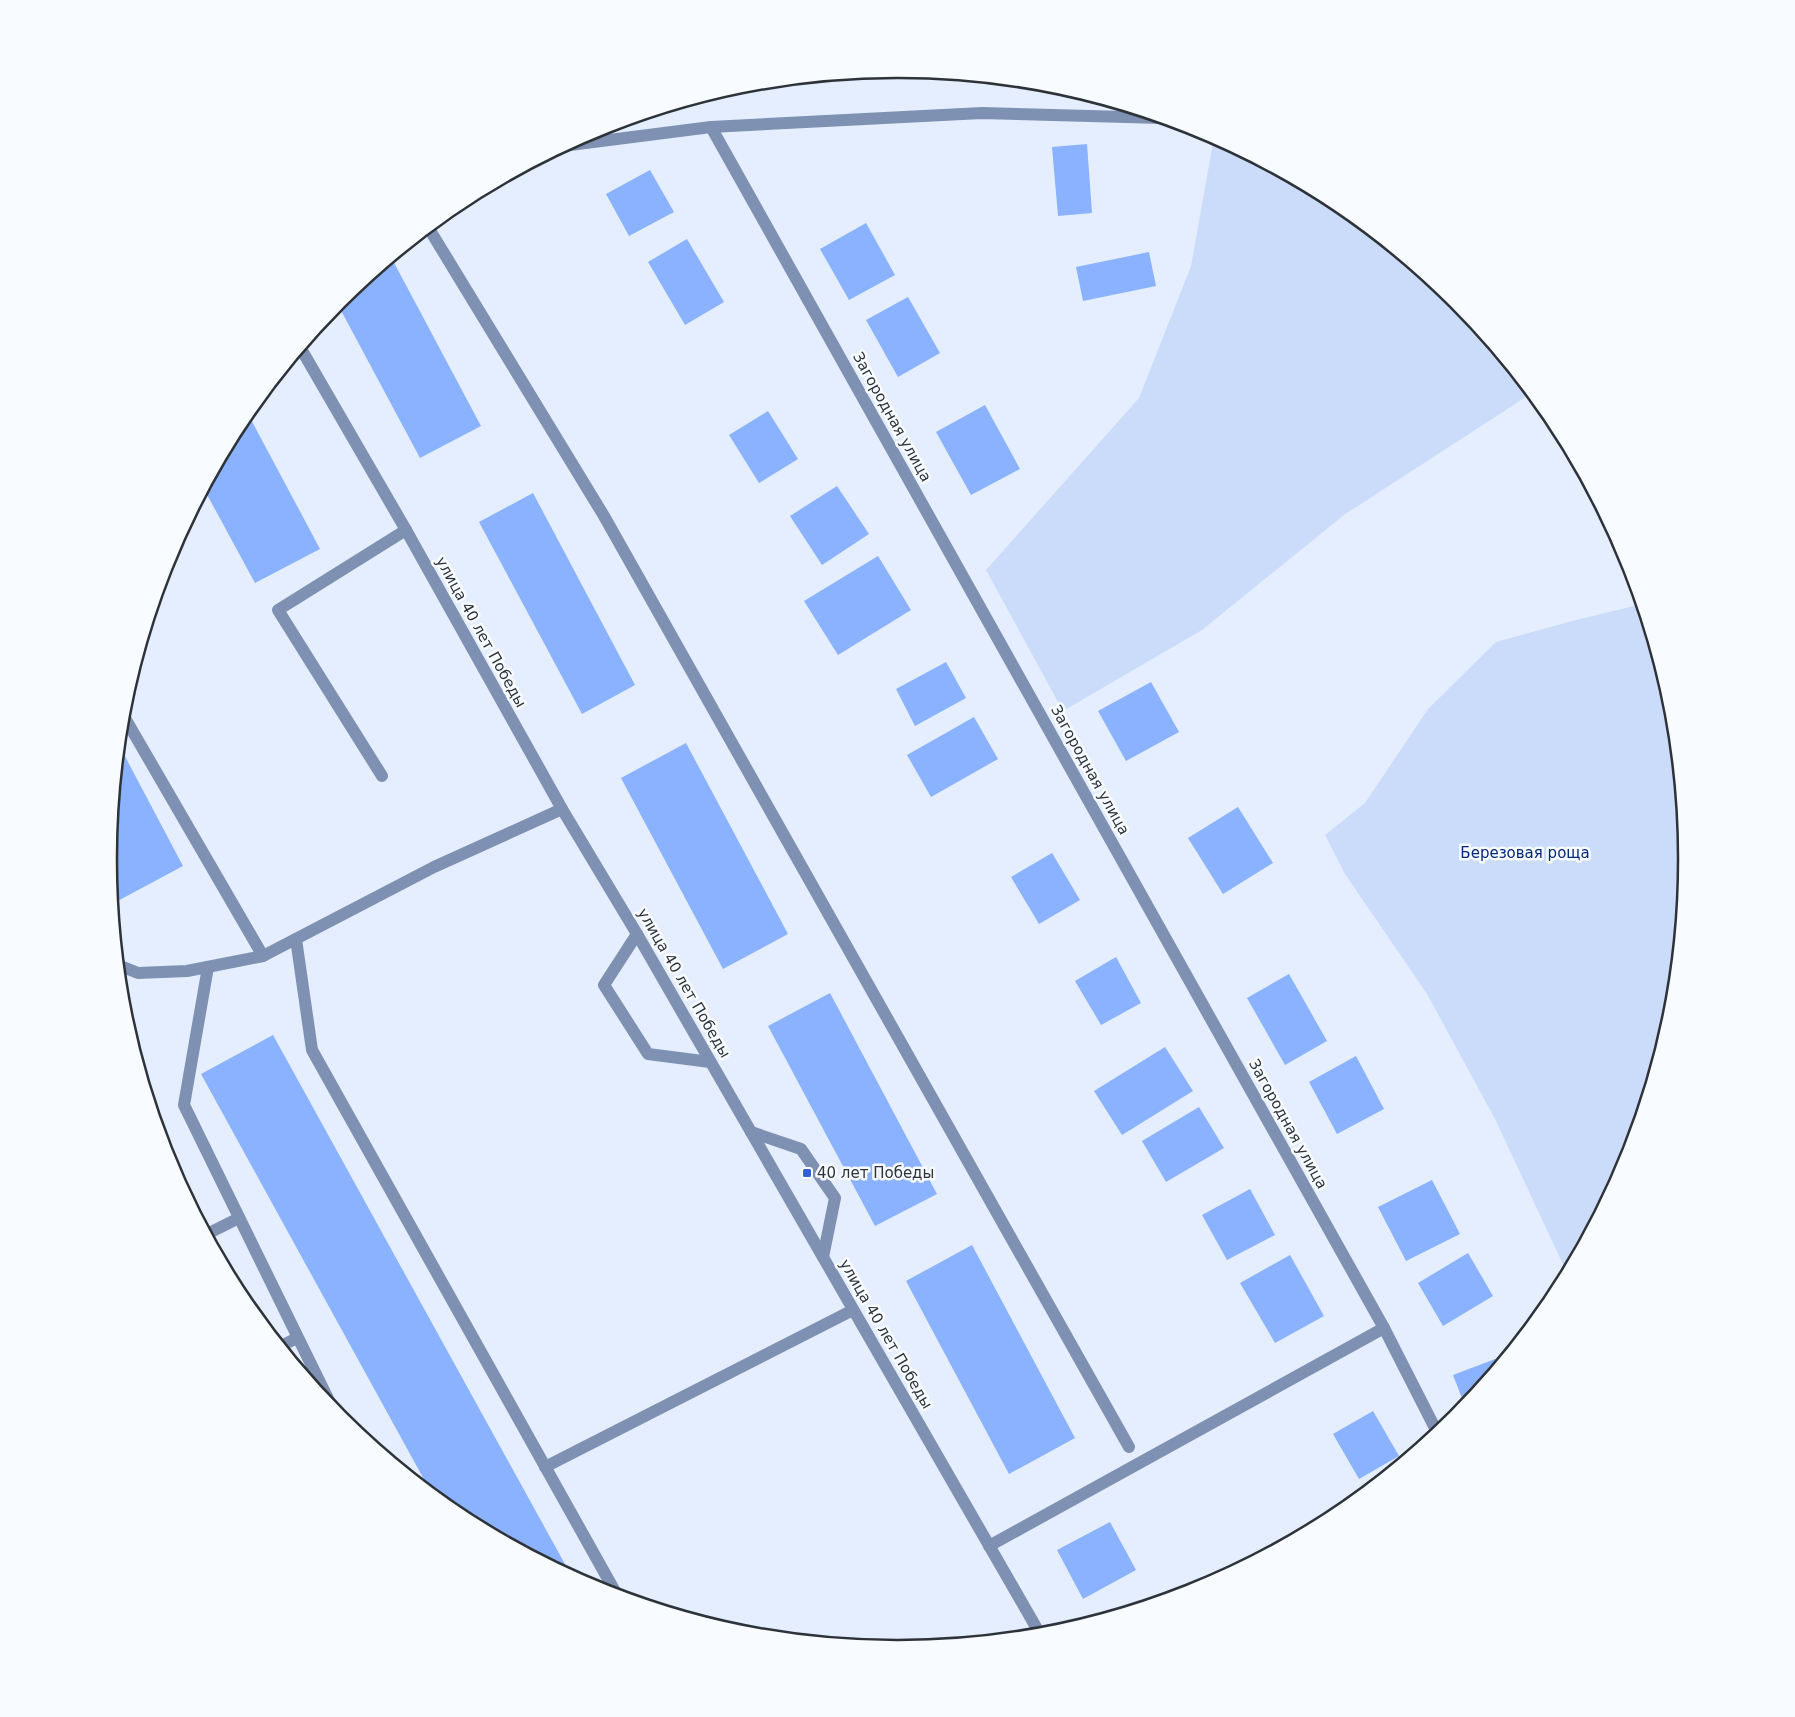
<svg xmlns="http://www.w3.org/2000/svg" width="1795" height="1717" font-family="'DejaVu Sans',sans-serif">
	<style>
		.green { fill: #cbdcfb }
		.building { fill: #8ab2ff }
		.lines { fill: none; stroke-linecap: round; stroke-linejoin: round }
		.minor { stroke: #7f91b2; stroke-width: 12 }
		.poi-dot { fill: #2f64d2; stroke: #f8fbff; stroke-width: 2 }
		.labels { text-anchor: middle; stroke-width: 5; stroke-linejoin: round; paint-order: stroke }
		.street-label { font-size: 15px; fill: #2e333a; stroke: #f8fbff }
		.park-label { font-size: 15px; fill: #02277c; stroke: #f8fbff }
		.poi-label { font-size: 15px; fill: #2e333a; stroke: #f8fbff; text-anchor: start }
		.rim { fill: none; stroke: #2e333a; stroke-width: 2.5 }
	</style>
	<rect width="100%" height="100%" fill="#e5eefe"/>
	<g class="green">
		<polygon points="1214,137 1337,202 1456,300 1532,393 1344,515 1202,630 1063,711 986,570 1139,398 1191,266"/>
		<polygon points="1642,604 1672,705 1687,859 1672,1013 1627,1161 1567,1273 1495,1119 1427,994 1345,874 1325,835 1365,803 1428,709 1496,642 1576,620"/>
	</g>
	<g class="building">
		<polygon points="1087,144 1092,213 1058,216 1052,147"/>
		<polygon points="650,170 674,212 629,236 606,194"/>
		<polygon points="866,223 895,275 849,300 820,249"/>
		<polygon points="687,239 724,302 685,325 648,262"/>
		<polygon points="1149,252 1156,286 1083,301 1076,267"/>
		<polygon points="391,257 481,426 420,458 337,303"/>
		<polygon points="908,297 940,353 898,377 866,320"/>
		<polygon points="985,405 1020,469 971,495 936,432"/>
		<polygon points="768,411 798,459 759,483 729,435"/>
		<polygon points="247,412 320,549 255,583 204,489 241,420"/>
		<polygon points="837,486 869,534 822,565 790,516"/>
		<polygon points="533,493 635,685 582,714 479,522"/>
		<polygon points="878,556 911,610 838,655 804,601"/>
		<polygon points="946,662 966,698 915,726 896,689"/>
		<polygon points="1151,682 1179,732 1126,761 1098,711"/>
		<polygon points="974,717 998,759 931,797 907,755"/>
		<polygon points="686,743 788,934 723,969 621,778"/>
		<polygon points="119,745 183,866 112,904 108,858"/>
		<polygon points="1238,807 1273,863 1223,894 1188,838"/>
		<polygon points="1052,853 1080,900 1039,924 1011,877"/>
		<polygon points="1116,957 1141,1003 1101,1025 1075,981"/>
		<polygon points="1289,974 1327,1041 1285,1065 1247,998"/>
		<polygon points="830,993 937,1194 875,1226 768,1026"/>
		<polygon points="273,1035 571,1575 459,1515 432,1494 201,1074"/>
		<polygon points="1165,1047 1193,1091 1122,1135 1094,1091"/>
		<polygon points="1356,1056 1384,1109 1337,1134 1309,1082"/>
		<polygon points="1199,1107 1224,1148 1166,1182 1142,1141"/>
		<polygon points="1432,1180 1460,1234 1406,1261 1378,1207"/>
		<polygon points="1250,1189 1275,1235 1227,1260 1202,1215"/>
		<polygon points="972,1245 1075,1438 1009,1474 906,1281"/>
		<polygon points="1468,1253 1493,1296 1443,1326 1418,1283"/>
		<polygon points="1290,1255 1324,1316 1275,1343 1240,1283"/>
		<polygon points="1503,1356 1504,1358 1465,1406 1453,1375"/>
		<polygon points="1373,1411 1399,1456 1359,1479 1333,1434"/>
		<polygon points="1110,1522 1136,1570 1083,1599 1057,1550"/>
	</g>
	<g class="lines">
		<g class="minor">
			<polyline points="711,127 1384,1328 1437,1432"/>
			<polyline points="562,146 711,127 982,113 1162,118"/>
			<polyline points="428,227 604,516 1129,1447"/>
			<polyline points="300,347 406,530 562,809 637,934 1040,1634"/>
			<polyline points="122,713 263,956"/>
			<polyline points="382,776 278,610 406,530"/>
			<polyline points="637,934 604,985 648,1054 710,1062"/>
			<polyline points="296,939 312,1050 617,1595"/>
			<polyline points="118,965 138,973 187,971 263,956 434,867 562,809"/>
			<polyline points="208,967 184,1105 333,1409"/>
			<polyline points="751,1132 801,1149 835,1198 823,1257"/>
			<polyline points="207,1234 239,1218"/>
			<polyline points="281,1346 297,1338"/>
			<polyline points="545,1467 853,1310"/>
			<polyline points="989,1546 1384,1328"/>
		</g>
	</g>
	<rect class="poi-dot" x="802" y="1168" width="10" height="10" rx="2.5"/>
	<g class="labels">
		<g class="street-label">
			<text transform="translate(892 417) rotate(61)" y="5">Загородная улица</text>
			<text transform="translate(481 632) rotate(61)" y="5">улица 40 лет Победы</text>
			<text transform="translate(1090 770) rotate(61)" y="5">Загородная улица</text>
			<text transform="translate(684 983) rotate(60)" y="5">улица 40 лет Победы</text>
			<text transform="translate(1288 1124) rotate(61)" y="5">Загородная улица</text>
			<text transform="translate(886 1334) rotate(60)" y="5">улица 40 лет Победы</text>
		</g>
		<g class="park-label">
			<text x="1525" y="858">Березовая роща</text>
		</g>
		<g class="poi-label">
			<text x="817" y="1178">40 лет Победы</text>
		</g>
	</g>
	<path d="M0 0H1795V1717H0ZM897 78H898A780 780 0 0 1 1678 858V860A780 780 0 0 1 898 1640H897A780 780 0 0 1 117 860V858A780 780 0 0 1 897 78Z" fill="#f8fbff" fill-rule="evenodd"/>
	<path class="rim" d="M897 78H898A780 780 0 0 1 1678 858V860A780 780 0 0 1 898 1640H897A780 780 0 0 1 117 860V858A780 780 0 0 1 897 78Z"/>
</svg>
